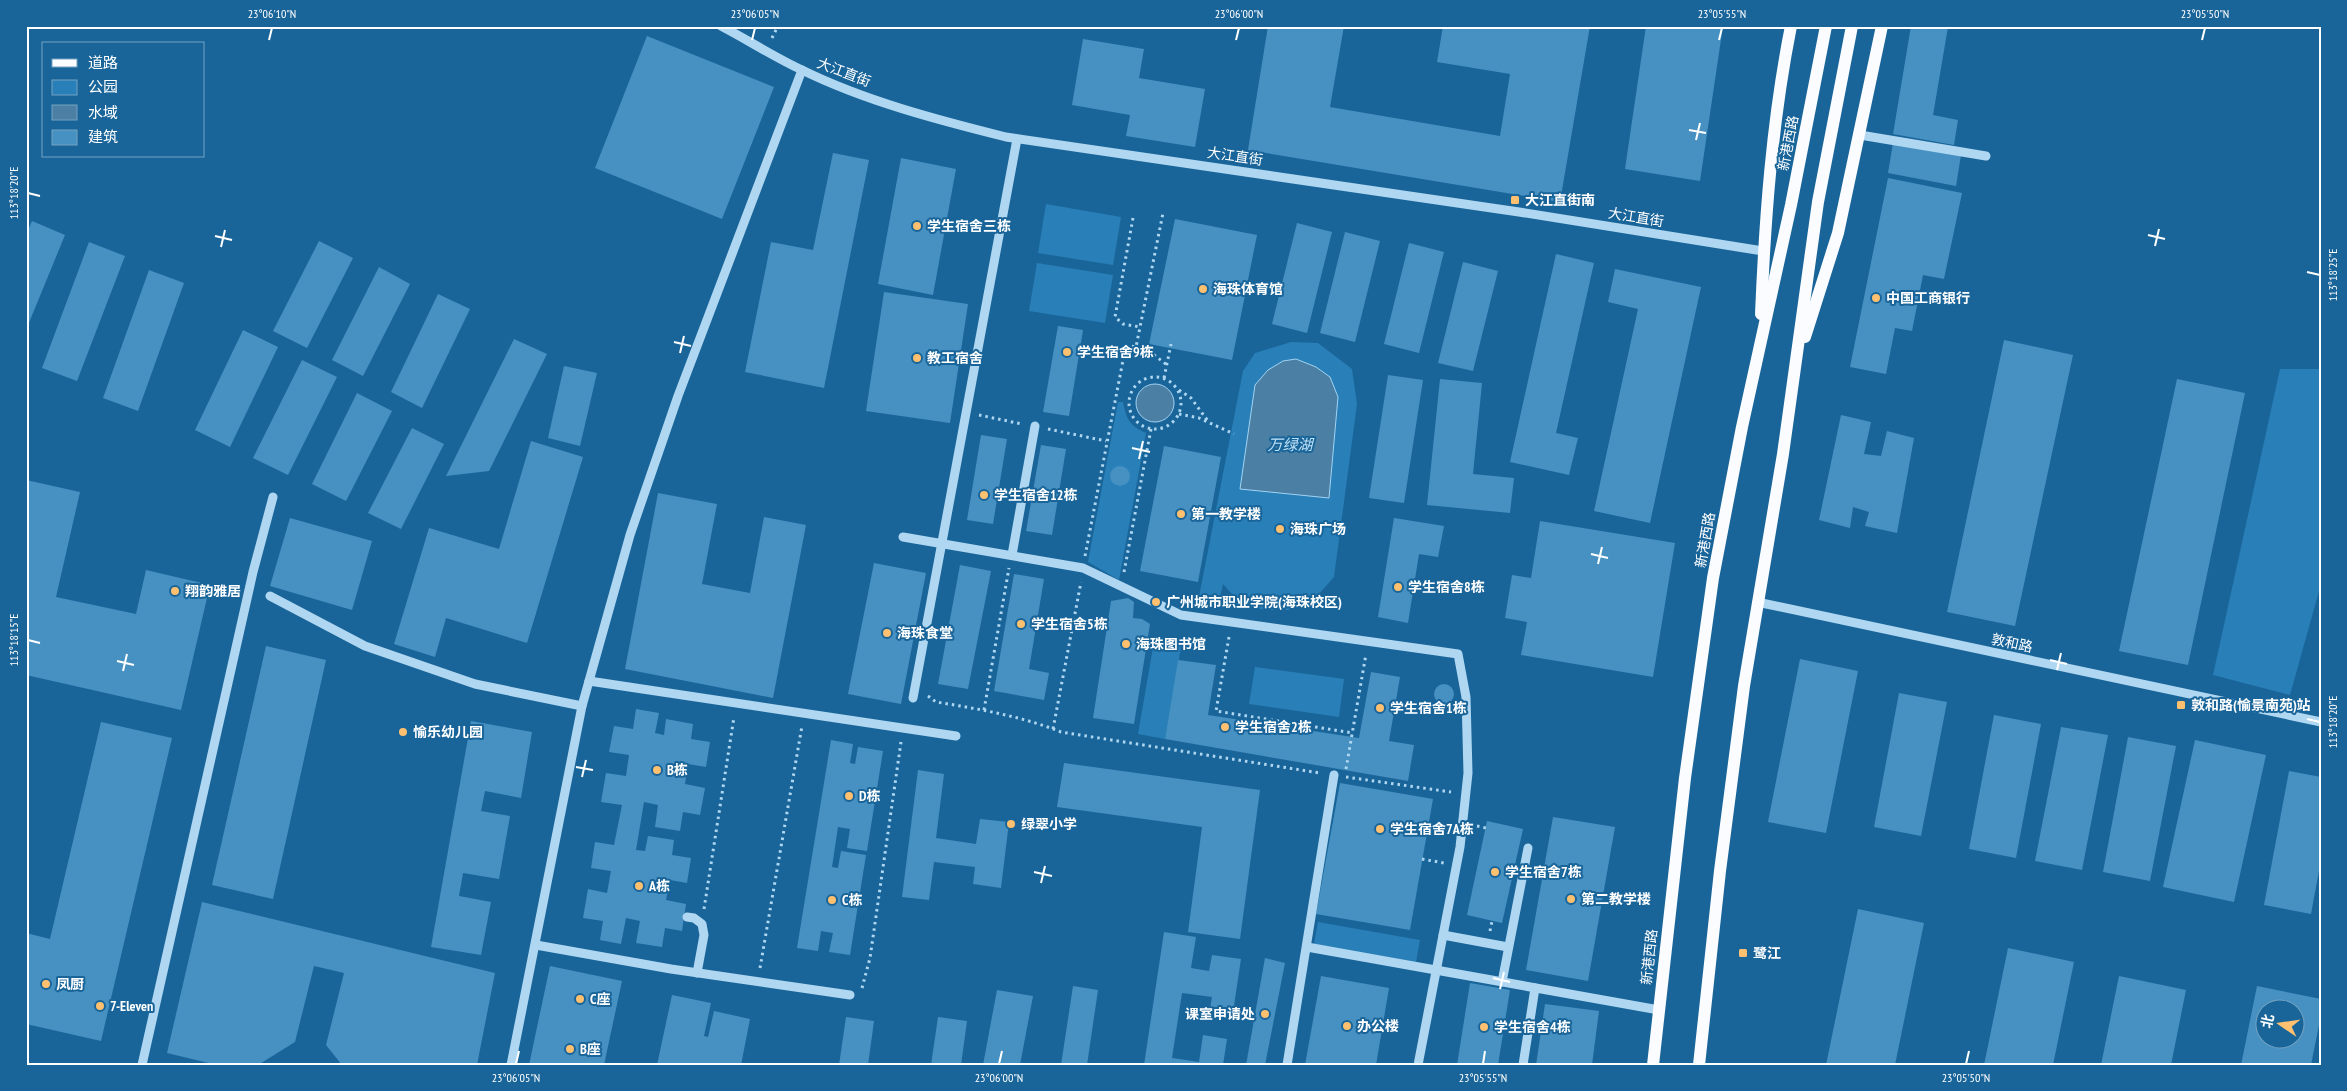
<svg xmlns="http://www.w3.org/2000/svg" width="2347" height="1091" font-family="'PT Sans Narrow','Noto Sans SC',sans-serif">
	<style>
		.green { fill: #297fb7 }
		.water { fill: #4b7fa4; stroke: #a2d4f3 }
		.building { fill: #4691c2; fill-rule: evenodd }
		.lines { fill: none; stroke-linecap: round; stroke-linejoin: round }
		.path { stroke: #afd7f1; stroke-width: 3; stroke-dasharray: 2.5 4; stroke-linecap: butt }
		.minor { stroke: #afd7f1; stroke-width: 9 }
		.major { stroke: #fafcff; stroke-width: 12 }
		.ticks { fill: none; stroke: #fff; stroke-width: 2 }
		.poi-dot { fill: #ffc070; stroke: #19659a; stroke-width: 2 }
		.labels { text-anchor: middle; stroke-width: 4; stroke-linejoin: round; paint-order: stroke }
		.street-label { font-size: 14px; fill: #fff; stroke: #19659a }
		.poi-label { font-size: 14px; font-weight: bold; fill: #fff; stroke: #19659a; text-anchor: start }
		.water-label { font-size: 15px; font-style: italic; fill: #bfe2f8; stroke: #19659a }
		.neatline { fill: none; stroke: #fff; stroke-width: 2 }
		.ticks-label { font-size: 12px; text-anchor: middle; fill: #fff }
	</style>
	<rect width="100%" height="100%" fill="#19659a"/>
	<g class="green">
		<polygon points="1046,204 1121,217 1113,265 1038,253"/>
		<polygon points="1037,263 1113,275 1105,323 1029,311"/>
		<polygon points="1291,342 1318,343 1352,369 1357,404 1334,577 1318,595 1289,610 1265,610 1241,604 1223,584 1218,606 1198,602 1243,371 1255,353"/>
		<polygon points="2280,369 2321,369 2321,584 2290,695 2213,675"/>
		<path d="M1118 402H1123C1126 419 1130 426 1146 433L1119 580 1088 562Z"/>
		<polygon points="1155,636 1182,641 1165,739 1138,734"/>
		<polygon points="1255,667 1344,679 1339,717 1249,704"/>
		<polygon points="1318,922 1420,940 1416,962 1314,944"/>
	</g>
	<g class="water">
		<polygon points="1296,359 1316,367 1330,377 1338,397 1329,498 1240,489 1255,385 1268,370 1283,361"/>
		<circle cx="1155" cy="403" r="19"/>
	</g>
	<g class="building">
		<polygon points="1268,26 1344,26 1330,107 1500,136 1510,74 1437,62 1443,26 1590,26 1560,202 1248,150"/>
		<polygon points="1646,26 1723,26 1700,181 1625,169"/>
		<polygon points="1911,26 1948,27 1933,115 1958,120 1954,145 1893,134"/>
		<polygon points="647,36 774,87 722,219 595,168"/>
		<polygon points="1083,39 1144,49 1139,78 1205,89 1195,147 1126,136 1130,115 1072,105"/>
		<polygon points="1893,143 1961,155 1956,186 1888,173"/>
		<polygon points="833,153 869,160 824,388 745,372 771,242 813,250"/>
		<polygon points="901,158 956,169 933,295 878,284"/>
		<polygon points="1888,178 1962,193 1944,279 1923,275 1912,331 1895,328 1886,374 1850,367"/>
		<polygon points="1175,219 1257,235 1232,360 1149,344"/>
		<polygon points="32,221 65,235 26,330 26,235"/>
		<polygon points="1297,223 1332,232 1307,333 1272,324"/>
		<polygon points="1345,232 1380,241 1355,342 1320,333"/>
		<polygon points="319,241 353,258 307,348 273,331"/>
		<polygon points="89,242 125,256 77,381 42,368"/>
		<polygon points="1409,243 1444,252 1419,353 1384,344"/>
		<polygon points="1556,254 1594,263 1556,433 1578,438 1569,475 1510,462"/>
		<polygon points="1463,262 1498,271 1473,371 1438,363"/>
		<polygon points="379,267 410,284 363,376 332,360"/>
		<polygon points="1615,269 1701,287 1650,523 1594,511 1638,309 1608,302"/>
		<polygon points="149,270 184,283 138,411 103,398"/>
		<polygon points="884,292 968,304 950,423 866,411"/>
		<polygon points="438,294 470,309 422,408 391,392"/>
		<polygon points="1058,326 1083,330 1069,416 1043,412"/>
		<polygon points="243,330 278,347 230,447 195,430"/>
		<polygon points="514,339 547,354 489,471 446,476"/>
		<polygon points="2004,340 2073,355 2015,626 1947,612"/>
		<polygon points="302,360 337,377 288,475 253,458"/>
		<polygon points="564,366 597,373 580,446 548,438"/>
		<polygon points="1388,375 1423,380 1404,503 1369,498"/>
		<polygon points="1440,379 1482,383 1473,474 1514,478 1510,513 1427,505"/>
		<polygon points="2177,379 2245,393 2188,665 2119,651"/>
		<polygon points="357,393 392,411 346,501 312,484"/>
		<polygon points="1841,415 1871,422 1864,454 1881,456 1887,431 1914,438 1897,533 1865,526 1869,512 1853,507 1850,528 1819,520"/>
		<polygon points="412,428 444,444 401,529 368,513"/>
		<polygon points="981,435 1007,439 993,524 967,520"/>
		<polygon points="531,441 583,457 527,643 446,618 435,657 394,644 429,528 499,549"/>
		<polygon points="1041,445 1066,449 1052,535 1026,531"/>
		<polygon points="1164,446 1221,457 1198,582 1140,571"/>
		<circle cx="1120" cy="476" r="10"/>
		<polygon points="26,480 80,492 56,597 136,614 146,570 210,585 181,710 26,675"/>
		<polygon points="658,493 717,504 702,584 750,593 764,517 806,525 773,698 625,669"/>
		<polygon points="290,518 372,541 352,610 270,586"/>
		<polygon points="1394,518 1444,526 1438,557 1419,554 1408,623 1378,617"/>
		<polygon points="1540,521 1675,543 1653,677 1521,655 1527,622 1505,618 1512,575 1531,578"/>
		<polygon points="874,563 926,573 901,704 848,694"/>
		<polygon points="960,565 991,571 968,689 938,684"/>
		<polygon points="1014,574 1044,579 1029,669 1049,673 1044,700 994,691"/>
		<polygon points="1128,598 1134,602 1133,618 1142,619 1150,624 1134,724 1093,718 1111,601"/>
		<polygon points="266,646 326,660 273,899 212,885"/>
		<polygon points="1800,659 1858,671 1826,833 1768,822"/>
		<polygon points="1178,660 1216,665 1208,715 1359,738 1371,672 1400,677 1389,741 1414,745 1408,781 1165,739"/>
		<circle cx="1444" cy="694" r="10"/>
		<polygon points="1899,693 1947,702 1921,836 1874,827"/>
		<polygon points="636,709 659,713 655,733 664,735 666,719 693,724 691,739 710,742 706,767 688,764 685,784 705,788 700,815 683,812 680,831 655,827 658,805 644,802 636,850 645,851 648,836 674,840 672,855 691,858 687,883 670,880 666,900 686,904 682,931 665,928 662,947 636,943 640,921 626,918 621,944 600,940 603,921 583,918 588,889 607,893 611,871 591,868 595,842 614,845 622,805 601,802 606,773 626,776 629,755 609,752 614,726 633,729"/>
		<polygon points="1994,715 2041,724 2016,858 1969,849"/>
		<polygon points="471,721 532,732 521,798 485,791 481,811 510,816 499,879 463,873 459,896 491,902 481,955 431,947"/>
		<polygon points="101,722 172,738 101,1041 26,1024 26,933 50,939"/>
		<polygon points="2061,727 2108,735 2082,870 2035,861"/>
		<polygon points="2128,737 2176,746 2150,881 2103,872"/>
		<polygon points="831,740 853,744 850,763 855,764 858,747 883,751 867,851 847,848 850,829 838,827 832,867 838,868 841,851 866,855 850,955 829,952 833,933 821,931 818,951 797,948"/>
		<polygon points="2195,740 2266,755 2234,902 2163,887"/>
		<polygon points="1064,763 1260,790 1240,939 1188,932 1202,827 1057,807"/>
		<polygon points="918,770 944,774 936,838 976,844 980,819 1009,822 1001,888 973,884 975,867 934,862 929,900 902,897"/>
		<polygon points="2289,771 2321,777 2321,860 2311,914 2264,905"/>
		<polygon points="1340,783 1433,799 1410,930 1316,914"/>
		<polygon points="1553,817 1615,827 1588,981 1526,970"/>
		<polygon points="1487,821 1523,829 1502,923 1467,915"/>
		<polygon points="202,902 495,973 477,1065 342,1065 326,1045 344,973 314,966 295,1042 258,1065 217,1065 167,1053"/>
		<polygon points="1858,909 1924,923 1895,1065 1826,1065"/>
		<polygon points="1164,932 1196,937 1191,968 1209,971 1212,955 1241,959 1232,1019 1209,1015 1212,997 1182,993 1172,1058 1199,1062 1203,1035 1227,1039 1223,1065 1144,1065"/>
		<polygon points="2008,948 2074,962 2053,1065 1984,1065"/>
		<polygon points="1265,958 1285,963 1265,1065 1246,1065"/>
		<polygon points="550,966 622,981 604,1065 529,1065"/>
		<polygon points="1321,976 1389,988 1376,1065 1305,1065"/>
		<polygon points="2119,976 2186,990 2171,1065 2101,1065"/>
		<polygon points="1470,983 1510,990 1498,1065 1457,1065"/>
		<polygon points="1073,986 1098,990 1087,1065 1061,1065"/>
		<path d="M2257 986 2321 999V1015L2311 1065H2241ZM2264 1008H2294V1038H2264Z"/>
		<polygon points="997,990 1033,996 1020,1065 983,1065"/>
		<polygon points="672,995 711,1003 704,1036 708,1037 714,1011 750,1019 741,1065 657,1065"/>
		<polygon points="1545,1004 1599,1011 1592,1065 1536,1065"/>
		<polygon points="846,1017 874,1021 868,1065 839,1065"/>
		<polygon points="938,1017 967,1021 961,1065 931,1065"/>
	</g>
	<g class="lines">
		<g class="path">
			<polyline points="772,38 778,26"/>
			<polyline points="1133,218 1115,317 1123,324 1140,327"/>
			<polyline points="1136,347 1149,351 1167,365"/>
			<circle cx="1155" cy="403" r="26"/>
			<polyline points="1164,378 1171,344"/>
			<polyline points="1179,390 1191,398 1208,421"/>
			<polyline points="1179,414 1199,418 1234,434"/>
			<polyline points="979,415 1022,424"/>
			<polyline points="1048,429 1106,441"/>
			<polyline points="1085,556 1126,345 1136,347 1163,213"/>
			<polyline points="1124,572 1151,429"/>
			<polyline points="1229,637 1216,711 1353,733"/>
			<path d="M928 696 936 702C979 709 1021 716 1061 732L1320 773"/>
			<polyline points="984,710 1009,568"/>
			<polyline points="1053,729 1081,582"/>
			<polyline points="1346,769 1366,654"/>
			<polyline points="1346,777 1451,792"/>
			<polyline points="1477,826 1486,828"/>
			<polyline points="1422,859 1444,863"/>
			<polyline points="704,909 734,717"/>
			<polyline points="1490,931 1492,921"/>
			<polyline points="760,968 802,726"/>
			<polyline points="862,988 870,958 901,742"/>
		</g>
		<g class="minor">
			<path d="M721 26C748 40 774 57 802 70 865 101 938 120 1006 137L1519 212 1763 251"/>
			<polyline points="1860,135 1986,156"/>
			<polyline points="903,537 1083,568 1181,615 1458,654 1466,697 1468,773 1460,847 1418,1065"/>
			<polyline points="1012,555 1035,426"/>
			<polyline points="270,596 365,646 475,684 582,706"/>
			<polyline points="1757,602 2321,722"/>
			<polyline points="589,681 956,736"/>
			<polyline points="913,698 1017,139"/>
			<polyline points="687,917 694,918 702,924 704,935 697,973"/>
			<polyline points="1443,935 1508,947"/>
			<polyline points="536,945 671,969 850,995"/>
			<polyline points="1307,947 1659,1010"/>
			<polyline points="1502,982 1528,848"/>
			<polyline points="142,1065 253,572 273,497"/>
			<polyline points="511,1065 582,706 630,535 678,396 802,70"/>
			<polyline points="1287,1065 1334,775"/>
			<polyline points="1523,1065 1535,988"/>
		</g>
		<g class="major">
			<path d="M1761 314C1765 218 1772 121 1791 26"/>
			<polyline points="1805,337 1838,233 1882,26"/>
			<polyline points="1653,1065 1685,778 1713,578 1742,427 1791,205 1826,26"/>
			<polyline points="1699,1065 1720,871 1744,686 1783,454 1818,202 1852,26"/>
		</g>
	</g>
	<path class="ticks" d="M269 40 272 28M752 40 755 28M1236 40 1239 28M1719 40 1722 28M2202 40 2205 28M1689 130 1706 133M1696 140 1700 123M28 193 40 196M2148 235 2165 239M215 236 232 240M2155 246 2159 229M221 247 225 230M2307 272 2320 275M674 342 691 346M680 353 684 336M1132 448 1150 452M1139 459 1143 441M1591 554 1608 558M1598 564 1602 547M28 640 40 643M2050 660 2067 664M117 661 134 665M2057 670 2061 653M123 671 127 654M2307 719 2320 722M576 767 593 770M582 777 586 760M1034 872 1052 876M1041 883 1045 866M1493 978 1510 982M1500 989 1504 972M516 1064 519 1051M999 1064 1002 1051M1483 1064 1485 1051M1966 1064 1969 1051"/>
	<g class="poi-dot">
		<rect x="1510" y="195" width="10" height="10" rx="2.5"/>
		<circle cx="917" cy="226" r="5"/>
		<circle cx="1203" cy="289" r="5"/>
		<circle cx="1876" cy="298" r="5"/>
		<circle cx="1067" cy="352" r="5"/>
		<circle cx="917" cy="358" r="5"/>
		<circle cx="984" cy="495" r="5"/>
		<circle cx="1181" cy="514" r="5"/>
		<circle cx="1280" cy="529" r="5"/>
		<circle cx="1398" cy="587" r="5"/>
		<circle cx="175" cy="591" r="5"/>
		<circle cx="1156" cy="602" r="5"/>
		<circle cx="1021" cy="624" r="5"/>
		<circle cx="887" cy="633" r="5"/>
		<circle cx="1126" cy="644" r="5"/>
		<rect x="2176" y="700" width="10" height="10" rx="2.5"/>
		<circle cx="1380" cy="708" r="5"/>
		<circle cx="1225" cy="727" r="5"/>
		<circle cx="403" cy="732" r="5"/>
		<circle cx="657" cy="770" r="5"/>
		<circle cx="849" cy="796" r="5"/>
		<circle cx="1011" cy="824" r="5"/>
		<circle cx="1380" cy="829" r="5"/>
		<circle cx="1495" cy="872" r="5"/>
		<circle cx="639" cy="886" r="5"/>
		<circle cx="1571" cy="899" r="5"/>
		<circle cx="832" cy="900" r="5"/>
		<rect x="1738" y="948" width="10" height="10" rx="2.5"/>
		<circle cx="46" cy="984" r="5"/>
		<circle cx="580" cy="999" r="5"/>
		<circle cx="100" cy="1006" r="5"/>
		<circle cx="1265" cy="1014" r="5"/>
		<circle cx="1347" cy="1026" r="5"/>
		<circle cx="1484" cy="1027" r="5"/>
		<circle cx="570" cy="1049" r="5"/>
	</g>
	<g class="labels">
		<g class="street-label">
			<text transform="translate(844 72) rotate(21)" y="5">大江直街</text>
			<text transform="translate(1788 143) rotate(-79)" y="5">新港西路</text>
			<text transform="translate(1235 156) rotate(8)" y="5">大江直街</text>
			<text transform="translate(1636 217) rotate(9)" y="5">大江直街</text>
			<text transform="translate(1705 540) rotate(-80)" y="5">新港西路</text>
			<text transform="translate(2012 643) rotate(12)" y="5">敦和路</text>
			<text transform="translate(1649 957) rotate(-84)" y="5">新港西路</text>
		</g>
		<g class="poi-label">
			<text x="1525" y="205">大江直街南</text>
			<text x="927" y="231">学生宿舍三栋</text>
			<text x="1213" y="294">海珠体育馆</text>
			<text x="1886" y="303">中国工商银行</text>
			<text x="1077" y="357">学生宿舍9栋</text>
			<text x="927" y="363">教工宿舍</text>
			<text x="994" y="500">学生宿舍12栋</text>
			<text x="1191" y="519">第一教学楼</text>
			<text x="1290" y="534">海珠广场</text>
			<text x="1408" y="592">学生宿舍8栋</text>
			<text x="185" y="596">翔韵雅居</text>
			<text x="1166" y="607">广州城市职业学院(海珠校区)</text>
			<text x="1031" y="629">学生宿舍5栋</text>
			<text x="897" y="638">海珠食堂</text>
			<text x="1136" y="649">海珠图书馆</text>
			<text x="2191" y="710">敦和路(愉景南苑)站</text>
			<text x="1390" y="713">学生宿舍1栋</text>
			<text x="1235" y="732">学生宿舍2栋</text>
			<text x="413" y="737">愉乐幼儿园</text>
			<text x="667" y="775">B栋</text>
			<text x="859" y="801">D栋</text>
			<text x="1021" y="829">绿翠小学</text>
			<text x="1390" y="834">学生宿舍7A栋</text>
			<text x="1505" y="877">学生宿舍7栋</text>
			<text x="649" y="891">A栋</text>
			<text x="1581" y="904">第二教学楼</text>
			<text x="842" y="905">C栋</text>
			<text x="1753" y="958">鹭江</text>
			<text x="56" y="989">凤厨</text>
			<text x="590" y="1004">C座</text>
			<text x="110" y="1011">7-Eleven</text>
			<text x="1255" y="1019" text-anchor="end">课室申请处</text>
			<text x="1357" y="1031">办公楼</text>
			<text x="1494" y="1032">学生宿舍4栋</text>
			<text x="580" y="1054">B座</text>
		</g>
		<g class="water-label">
			<text x="1290" y="450">万绿湖</text>
		</g>
	</g>
	<rect width="2347" height="1091" fill="none" stroke="#19659a" stroke-width="55"/>
	<rect x="42" y="42" width="162" height="115" fill="#19659a" stroke="#75a3c2"/>
	<rect x="52" y="59" width="25" height="8" fill="#fafcff" stroke="#75a3c2"/>
	<text x="88" y="68" font-size="15" fill="#ffffff">道路</text>
	<rect x="52" y="80" width="25" height="15" fill="#297fb7" stroke="#75a3c2"/>
	<text x="88" y="92" font-size="15" fill="#ffffff">公园</text>
	<rect x="52" y="105" width="25" height="15" fill="#4b7fa4" stroke="#75a3c2"/>
	<text x="88" y="118" font-size="15" fill="#ffffff">水域</text>
	<rect x="52" y="130" width="25" height="15" fill="#4691c2" stroke="#75a3c2"/>
	<text x="88" y="142" font-size="15" fill="#ffffff">建筑</text>
	<g transform="translate(2280 1024) rotate(283)"><circle r="24" fill="#19659a" stroke="#75a3c2"/>
	<path d="M0-4L9 19L0 12L-9 19Z" fill="#ffc070"/>
	<text y="-8" font-size="14" font-weight="bold" text-anchor="middle" fill="#ffffff">北</text>
	</g>
	<rect x="28" y="28" width="2292" height="1036" class="neatline"/>
	<g class="ticks-label">
		<text x="272" y="18">23°06'10"N</text>
		<text x="755" y="18">23°06'05"N</text>
		<text x="1239" y="18">23°06'00"N</text>
		<text x="1722" y="18">23°05'55"N</text>
		<text x="2205" y="18">23°05'50"N</text>
		<text transform="translate(14 193) rotate(-90)" y="4">113°18'20"E</text>
		<text transform="translate(2333 275) rotate(-90)" y="4">113°18'25"E</text>
		<text transform="translate(14 640) rotate(-90)" y="4">113°18'15"E</text>
		<text transform="translate(2333 722) rotate(-90)" y="4">113°18'20"E</text>
		<text x="516" y="1082">23°06'05"N</text>
		<text x="999" y="1082">23°06'00"N</text>
		<text x="1483" y="1082">23°05'55"N</text>
		<text x="1966" y="1082">23°05'50"N</text>
	</g>
</svg>
